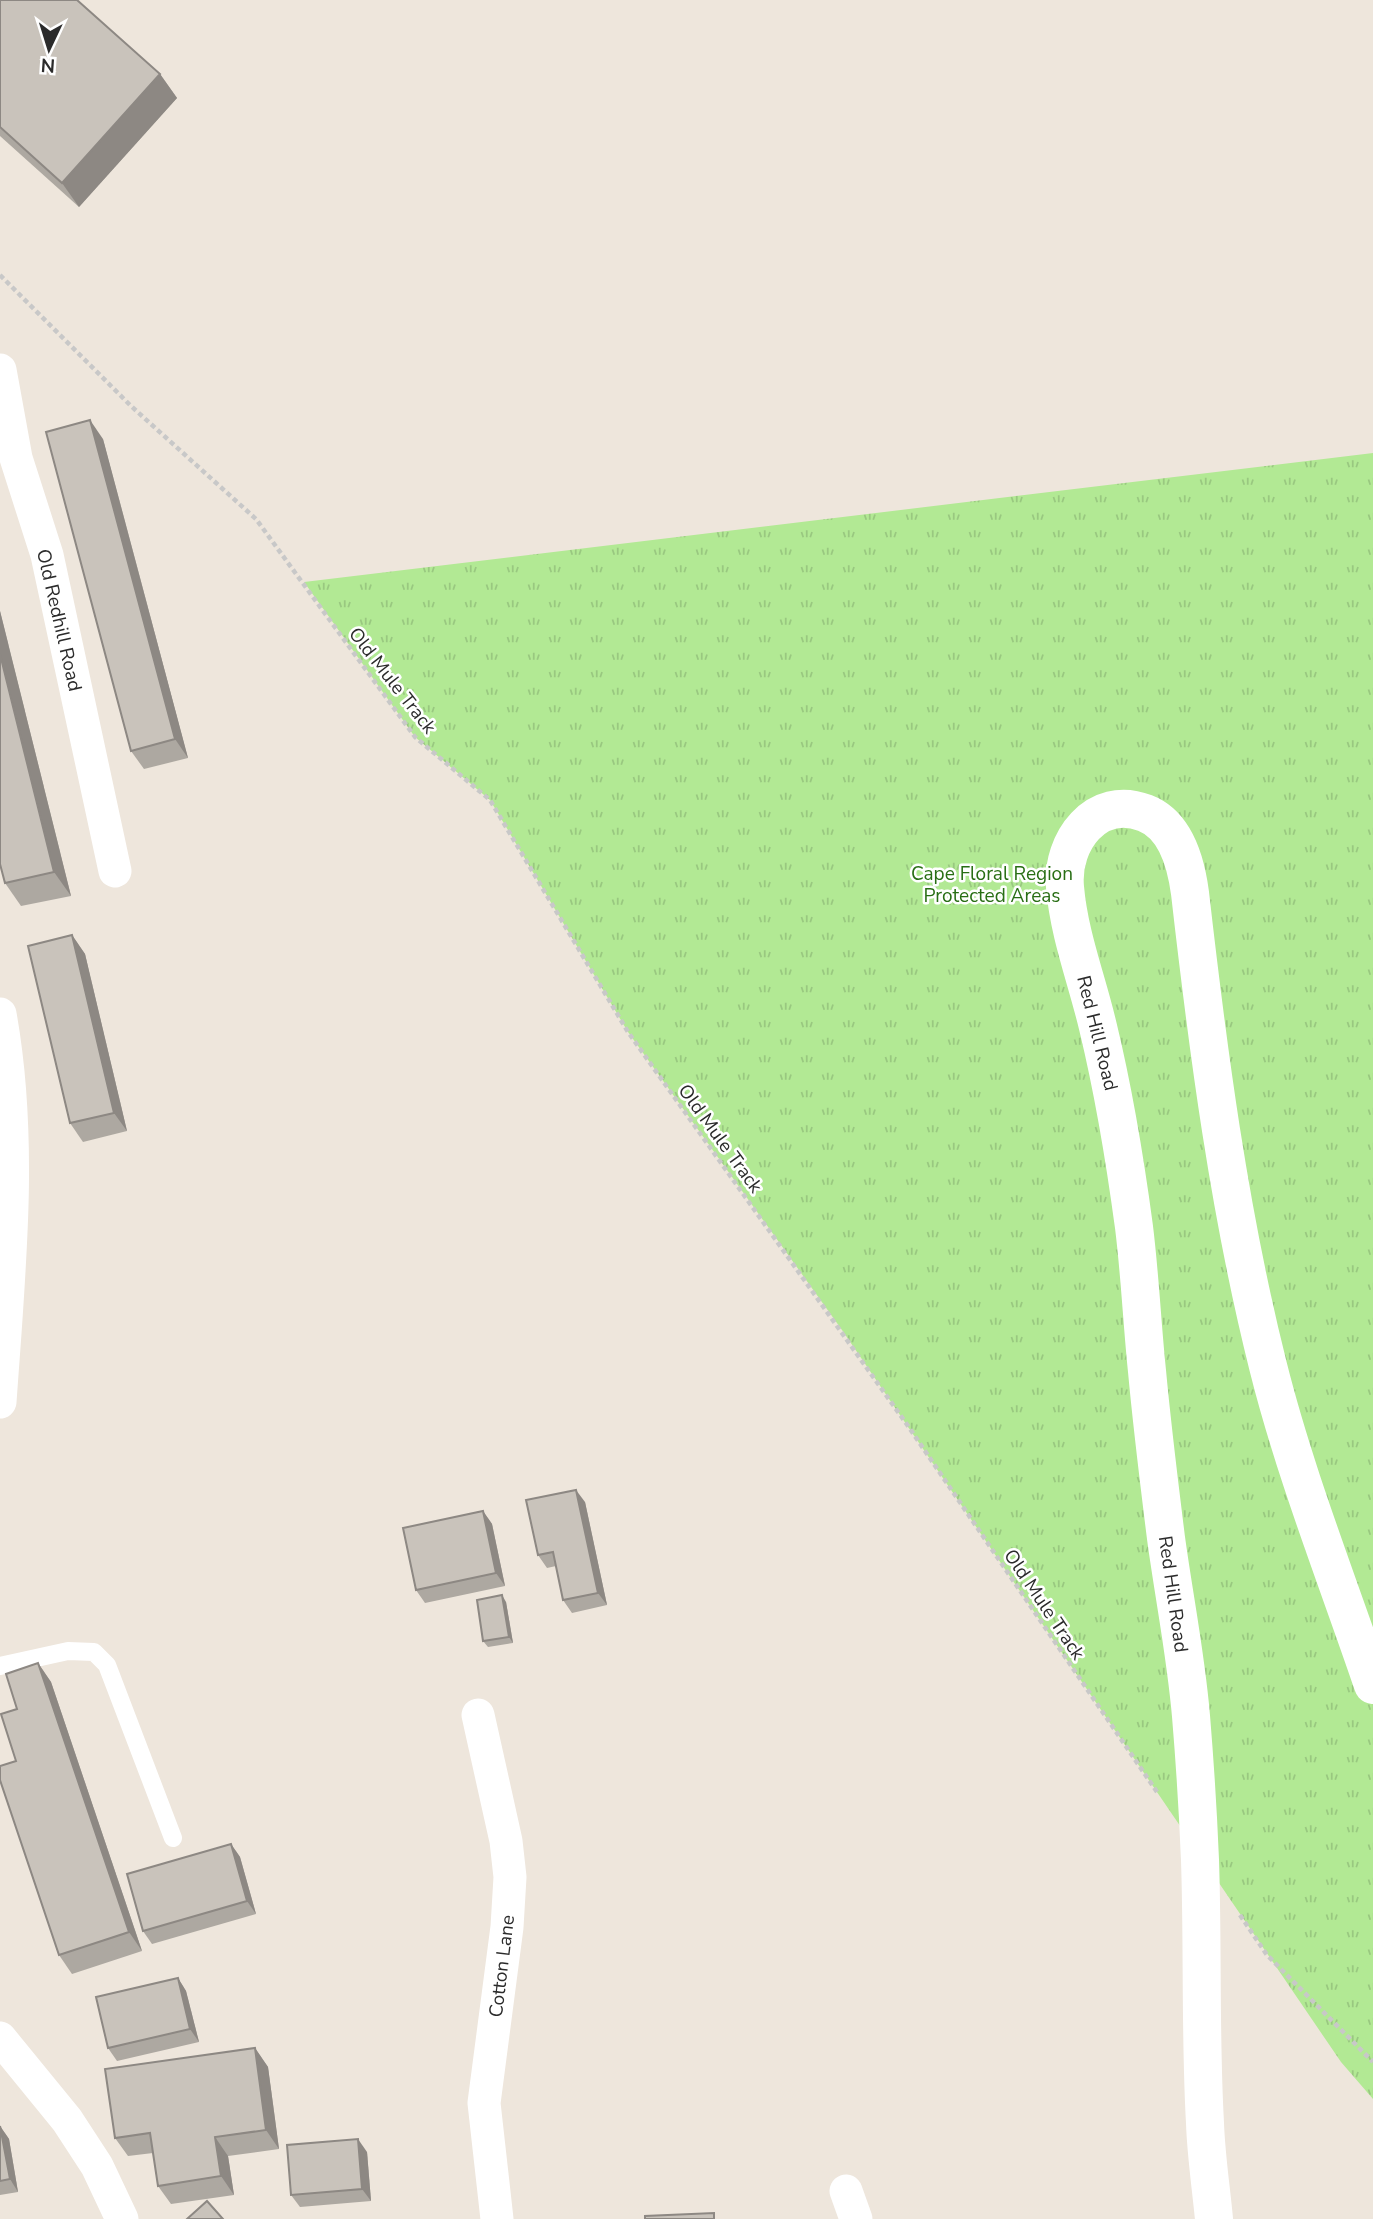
<svg xmlns="http://www.w3.org/2000/svg" width="1373" height="2219" font-family="'Nunito Sans',sans-serif">
	<style>
		.park { fill: url(#park-tufts) }
		.lines { fill: none; stroke-linecap: round; stroke-linejoin: round }
		.path { stroke: #c8c8c8; stroke-width: 4.5; stroke-dasharray: 5 3.5; stroke-linecap: butt }
		.lane { stroke: #fff; stroke-width: 18 }
		.street { stroke: #fff; stroke-width: 33 }
		.secondary { stroke: #fff; stroke-width: 38 }
		.wall { fill: #ada8a1 }
		.shaded-wall { fill: #8d8883 }
		.building { fill: #c9c3bb; stroke: #8d8883; stroke-width: 2 }
		.labels { text-anchor: middle; stroke-width: 5; stroke-linejoin: round; paint-order: stroke }
		.street-label { font-size: 19px; fill: #2b2b2b; stroke: #fff }
		.park-label { font-size: 19px; fill: #286e14; stroke: #fff }
	</style>
	<defs>
		<pattern id="park-tufts" width="24" height="20" patternUnits="userSpaceOnUse" patternTransform="scale(1.75)"><rect width="24" height="20" fill="#b2e994"/><path d="M3 7l-1-3M5 7V3M7 7l1-3M15 17l-1-3M17 17v-4M19 17l1-3" fill="none" stroke="#99c880"/></pattern>
	</defs>
	<rect width="100%" height="100%" fill="#eee6dc"/>
	<polygon class="park" points="1373,453 1373,2099 1341,2062 842,1330 628,1032 490,800 415,737 304,582"/>
	<g class="lines">
		<g class="path">
			<polyline points="0,275 131,406 256,519 415,737 490,800 628,1032 908,1426 1157,1792"/>
			<polyline points="1240,1915 1267,1955 1373,2062"/>
		</g>
		<polyline class="lane" points="0,1666 68,1651 94,1652 107,1665 173,1838"/>
		<g class="street">
			<polyline points="0,370 16,458 47,555 115,871"/>
			<path d="M0 1014C23 1141 9 1273 0 1402"/>
			<polyline points="478,1715 506,1841 510,1877 507,1927 484,2103 497,2219"/>
			<polyline points="0,2038 67,2120 97,2166 122,2219"/>
			<polyline points="846,2191 856,2219"/>
		</g>
		<path class="secondary" d="M1214 2219C1211 2187 1206 2155 1205 2123 1200 2036 1203 1947 1200 1860 1198 1812 1195 1764 1191 1716 1186 1656 1174 1597 1166 1538 1159 1482 1152 1426 1147 1371 1142 1323 1140 1275 1134 1227 1125 1160 1114 1093 1098 1027 1087 980 1069 935 1065 887 1061 842 1096 794 1145 813 1176 825 1186 863 1190 893 1208 1051 1229 1211 1268 1366 1295 1474 1337 1579 1373 1685"/>
	</g>
	<g class="wall">
		<polygon points="0,0 160,74 177,98 79,207 0,136"/>
		<polygon points="103,439 188,758 144,769 131,751"/>
		<polygon points="0,611 71,896 21,906 5,883 0,864"/>
		<polygon points="72,935 85,954 127,1131 83,1142 70,1123"/>
		<polygon points="585,1502 607,1605 572,1613 563,1600 556,1566 547,1568 538,1555"/>
		<polygon points="483,1511 492,1524 505,1586 425,1603 416,1590"/>
		<polygon points="506,1602 513,1643 488,1647 483,1641"/>
		<polygon points="38,1663 51,1682 142,1951 72,1974 59,1955 16,1761 17,1709"/>
		<polygon points="231,1844 240,1857 256,1914 152,1944 143,1931"/>
		<polygon points="178,1978 186,1991 199,2042 117,2061 108,2048"/>
		<polygon points="255,2048 268,2067 279,2149 228,2156 234,2195 171,2204 158,2186 153,2153 128,2156 115,2138"/>
		<polygon points="0,2126 9,2139 18,2192 0,2195"/>
		<polygon points="367,2152 371,2201 300,2207 291,2195"/>
	</g>
	<g class="shaded-wall">
		<polygon points="160,74 177,98 79,207 62,183"/>
		<polygon points="90,420 103,439 188,758 175,739"/>
		<polygon points="0,611 71,896 54,872 0,654"/>
		<polygon points="72,935 85,954 127,1131 114,1113"/>
		<polygon points="576,1490 585,1502 607,1605 598,1593"/>
		<polygon points="483,1511 492,1524 505,1586 496,1573"/>
		<polygon points="502,1595 506,1602 513,1643 509,1637"/>
		<polygon points="38,1663 51,1682 142,1951 129,1932"/>
		<polygon points="231,1844 240,1857 256,1914 247,1901"/>
		<polygon points="178,1978 186,1991 199,2042 190,2029"/>
		<polygon points="255,2048 268,2067 279,2149 266,2130"/>
		<polygon points="0,2126 9,2139 18,2192 10,2179"/>
		<polygon points="215,2137 228,2156 234,2195 221,2176"/>
		<polygon points="358,2139 367,2152 371,2201 362,2189"/>
	</g>
	<g class="building">
		<polygon points="0,0 77,0 160,74 62,183 0,127"/>
		<polygon points="90,420 175,739 131,751 46,432"/>
		<polygon points="0,654 54,872 5,883 0,864"/>
		<polygon points="72,935 114,1113 70,1123 28,946"/>
		<polygon points="576,1490 598,1593 563,1600 553,1552 538,1555 526,1500"/>
		<polygon points="483,1511 496,1573 416,1590 403,1528"/>
		<polygon points="502,1595 509,1637 483,1641 477,1600"/>
		<polygon points="38,1663 129,1932 59,1955 0,1780 0,1766 16,1761 1,1714 17,1709 6,1674"/>
		<polygon points="231,1844 247,1901 143,1931 127,1874"/>
		<polygon points="178,1978 190,2029 108,2048 96,1997"/>
		<polygon points="255,2048 266,2130 215,2137 221,2176 158,2186 150,2133 115,2138 105,2069"/>
		<polygon points="0,2126 10,2179 0,2181"/>
		<polygon points="358,2139 362,2189 291,2195 287,2145"/>
		<polygon points="207,2201 223,2219 187,2219"/>
		<polygon points="714,2213 714,2219 645,2219 645,2216"/>
	</g>
	<g class="labels">
		<g class="street-label">
			<text transform="translate(60 620) rotate(77)" y="7">Old Redhill Road</text>
			<text transform="translate(393 680) rotate(52)" y="7">Old Mule Track</text>
			<text transform="translate(1098 1033) rotate(76)" y="7">Red Hill Road</text>
			<text transform="translate(721 1138) rotate(54)" y="7">Old Mule Track</text>
			<text transform="translate(1174 1594) rotate(82)" y="7">Red Hill Road</text>
			<text transform="translate(1045 1604) rotate(56)" y="7">Old Mule Track</text>
			<text transform="translate(501 1966) rotate(-83)" y="7">Cotton Lane</text>
		</g>
		<g class="park-label">
			<text x="992" y="880">Cape Floral Region<tspan x="992" dy="22">Protected Areas</tspan></text>
		</g>
	</g>
	<g transform="translate(49 49) rotate(184)" stroke="#ffffff" stroke-width="5" paint-order="stroke">
	<path d="M0-5L12 26L0 18L-12 26Z" fill="#2b2b2b"/>
	<text y="-10" font-size="19" font-weight="bold" text-anchor="middle" fill="#2b2b2b">N</text>
	</g>
</svg>
